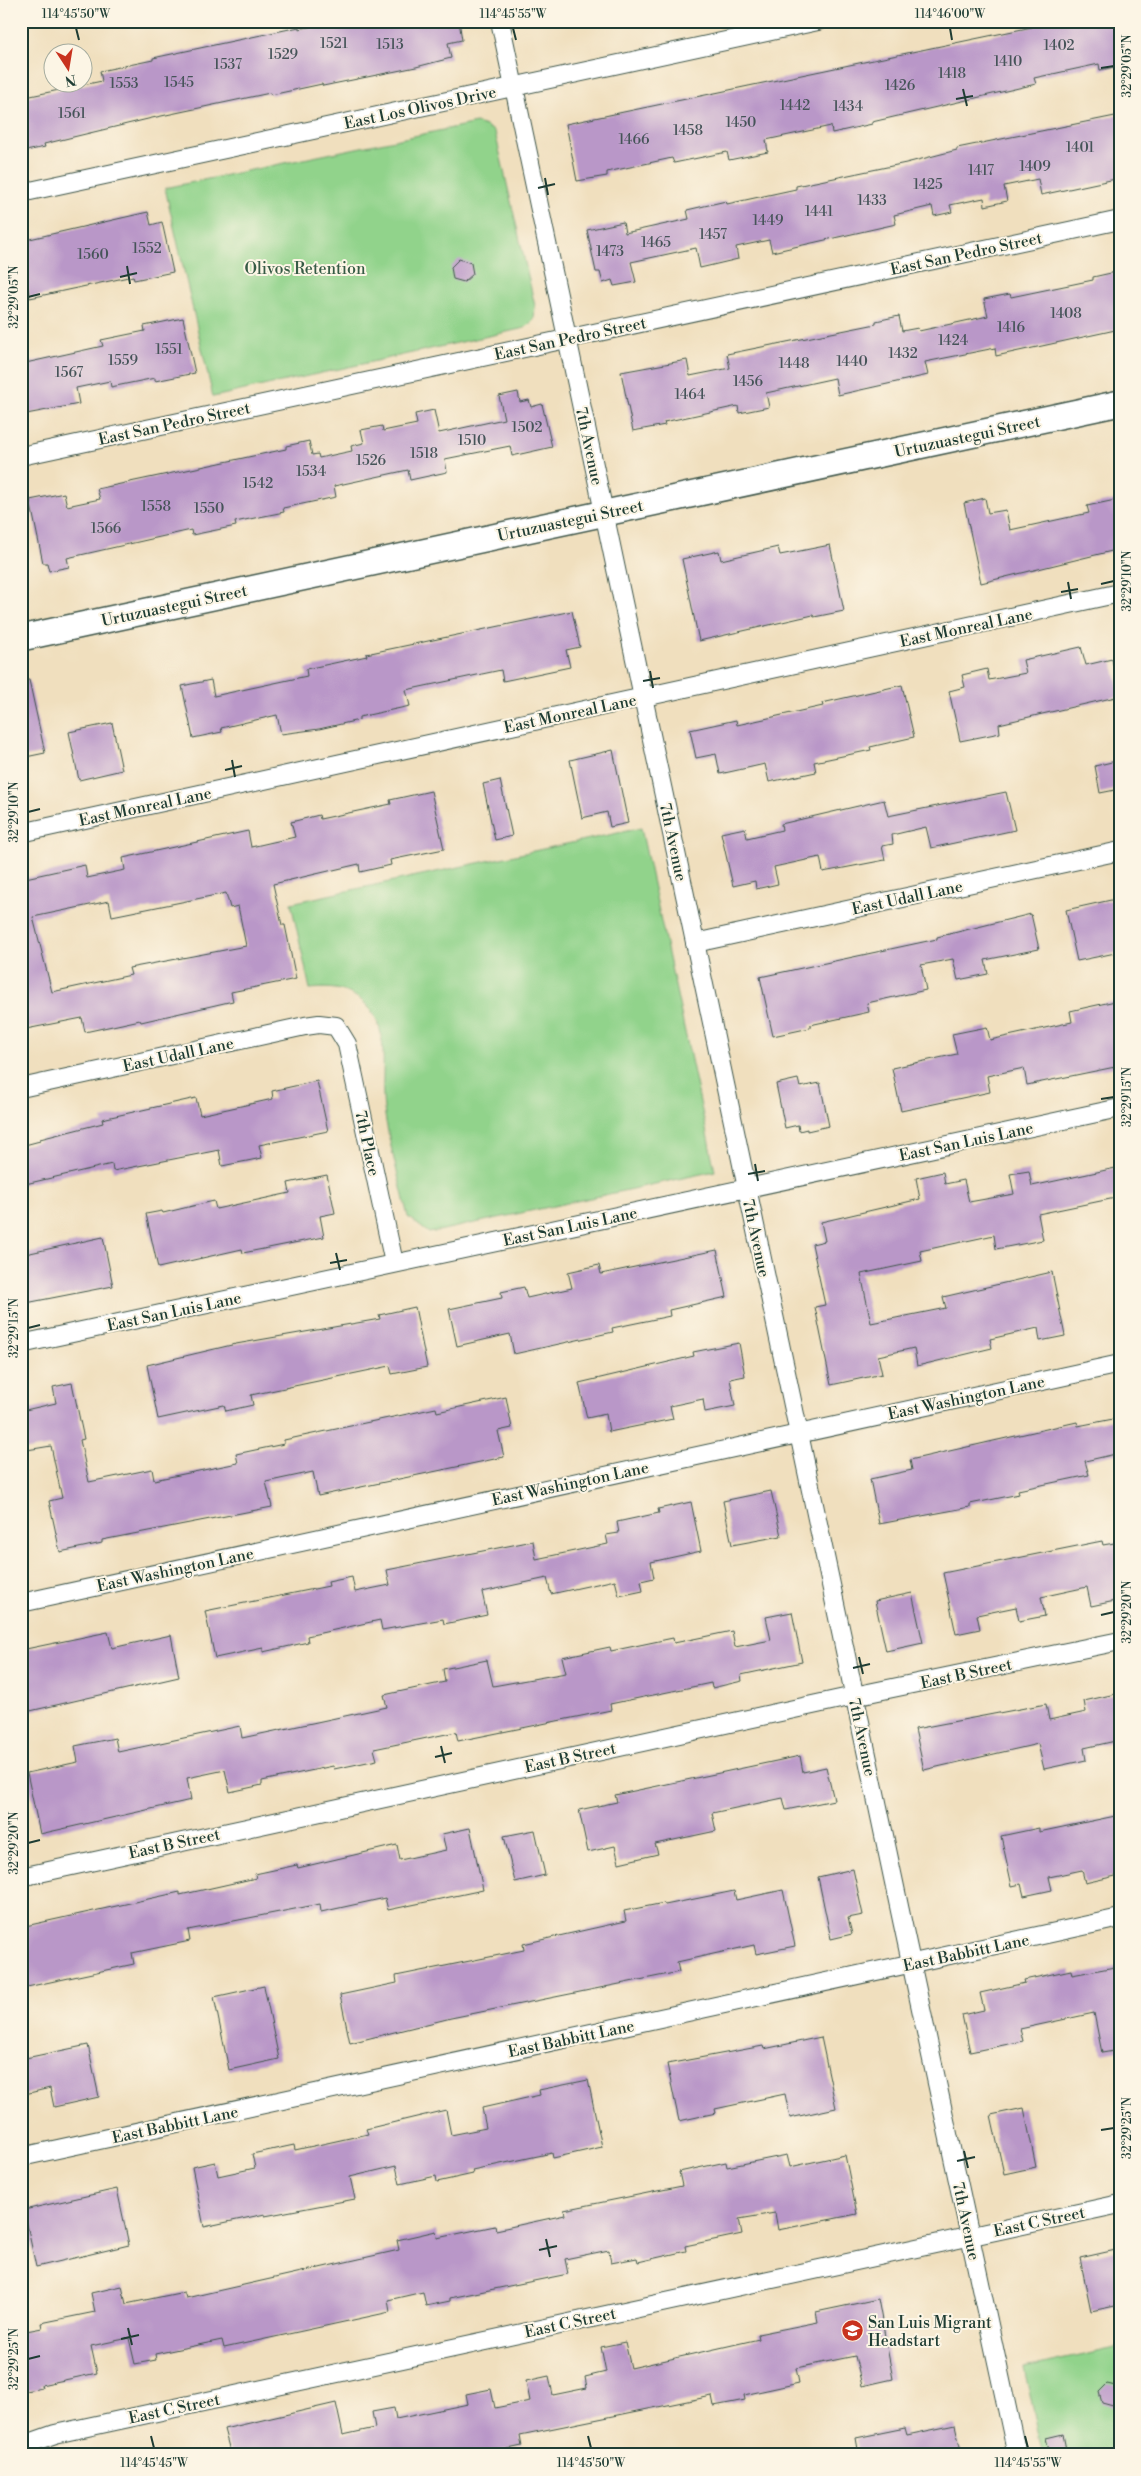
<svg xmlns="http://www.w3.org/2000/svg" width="1141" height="2476" font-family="'Libre Bodoni',serif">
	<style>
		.park { fill: #91d38b; stroke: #588860 }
		.building { fill: #b997c8; fill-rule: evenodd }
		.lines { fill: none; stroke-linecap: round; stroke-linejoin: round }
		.street-casing { stroke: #3e5549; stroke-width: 20 }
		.secondary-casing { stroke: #3e5549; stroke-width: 28 }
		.street { stroke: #fff; stroke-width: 18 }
		.secondary { stroke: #fff; stroke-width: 25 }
		.ticks { fill: none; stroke: #1f3d34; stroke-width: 2 }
		.labels { text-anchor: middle; stroke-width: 4; stroke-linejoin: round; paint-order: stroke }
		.number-label { font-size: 14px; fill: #465459 }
		.street-label { font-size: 16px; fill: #1f3d34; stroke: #fcf5e5 }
		.park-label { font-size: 16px; fill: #365b45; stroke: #fcf5e5 }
		.poi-label { font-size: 16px; fill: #1f3d34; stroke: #fcf5e5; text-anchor: start }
		.neatline { fill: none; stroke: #1f3d34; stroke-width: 2 }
		.ticks-label { font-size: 12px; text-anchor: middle; fill: #1f3d34 }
	</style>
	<rect width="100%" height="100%" fill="#fcf5e5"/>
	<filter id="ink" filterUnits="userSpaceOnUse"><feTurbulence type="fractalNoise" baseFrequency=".02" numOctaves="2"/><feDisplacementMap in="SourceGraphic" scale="10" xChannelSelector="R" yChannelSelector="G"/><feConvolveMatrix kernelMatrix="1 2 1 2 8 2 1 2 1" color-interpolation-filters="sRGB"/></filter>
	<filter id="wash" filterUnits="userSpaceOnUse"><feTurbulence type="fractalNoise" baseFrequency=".0096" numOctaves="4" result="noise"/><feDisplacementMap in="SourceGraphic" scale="20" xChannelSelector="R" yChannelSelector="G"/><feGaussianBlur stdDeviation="1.12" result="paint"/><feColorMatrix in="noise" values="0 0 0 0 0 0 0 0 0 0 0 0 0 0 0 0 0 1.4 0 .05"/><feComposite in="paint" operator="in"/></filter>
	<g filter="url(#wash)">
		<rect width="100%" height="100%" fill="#f0dfbe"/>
		<g class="park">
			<polygon points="476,123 486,126 495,132 535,306 534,320 525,328 213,397 165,188"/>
			<path d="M641 828 715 1171 429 1233 408 1217C400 1181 389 1145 384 1109 379 1074 394 1025 361 1000 344 988 330 987 310 989L291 903Z"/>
			<polygon points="1120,2347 1120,2455 1043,2455 1024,2368"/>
		</g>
		<g id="blocks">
			<g class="building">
				<polygon points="337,21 459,21 462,40 448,43 451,58 416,67 323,86 322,84 271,95 270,93 152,118 44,144 45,147 21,152 21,98 102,81 100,71 153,60 153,58 299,27 299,29"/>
				<polygon points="1045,21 1120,21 1120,66 1100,70 1099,64 1034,78 1036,84 872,122 872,124 832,133 831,126 766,140 768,152 729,160 727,152 674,163 672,158 607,172 607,176 577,181 566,124 1032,27 1031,24"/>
				<polygon points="1120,115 1120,178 1041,195 1038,179 1004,186 1007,201 985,206 984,198 950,205 952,212 934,216 932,206 894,215 896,224 772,252 769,240 736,247 738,259 700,268 696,248 631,262 636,282 614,286 612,280 603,283 600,272 596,272 587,230 623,222 625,233 689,219 687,210 726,201 727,204 796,189 796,186 906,163 957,150 957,148"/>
				<polygon points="148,212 151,225 162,222 173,272 134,280 133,276 30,298 21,258 21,241"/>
				<polygon points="459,259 471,263 473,274 464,282 453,279 451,267"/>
				<polygon points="1120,271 1120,329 996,356 995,348 925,362 928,375 838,395 835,378 766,393 769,407 739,413 738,406 664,422 665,425 633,431 621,372 687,360 690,376 730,368 727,354 876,324 876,321 899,316 902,331 918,328 919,331 988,316 984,299 1010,294 1011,297 1093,280 1093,277"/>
				<polygon points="183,318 195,373 155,381 155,378 111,387 110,381 76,388 79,404 21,415 21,364 103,346 101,340 145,331 144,326"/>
				<polygon points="518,392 520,402 529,400 531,407 542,404 552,447 512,456 510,446 445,459 447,472 410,480 408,470 334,486 336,497 283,508 284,512 235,522 236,526 192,535 191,530 67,558 69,567 49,571 47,563 43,563 30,500 64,493 67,506 100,499 97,489 286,449 286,446 309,441 312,455 318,454 319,458 352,451 351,446 364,443 361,430 382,426 383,431 417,424 415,414 434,410 439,433 504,419 499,396"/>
				<polygon points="985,498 988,513 1006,510 1010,530 1089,513 1087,506 1120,499 1120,549 981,583 964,503"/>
				<polygon points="830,545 844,611 814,617 813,615 699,641 682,559 719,551 721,560 778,547 780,555"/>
				<polygon points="572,611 580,647 566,650 570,667 503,681 501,670 406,690 410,706 359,717 359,720 319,729 281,734 277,715 221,728 222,732 193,738 182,686 211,680 214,696 307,676 306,669 367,656 366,654"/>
				<polygon points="1081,647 1086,665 1112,659 1120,696 999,724 1000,733 960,741 949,691 965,687 962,675 987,669 989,680 1026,673 1023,660"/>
				<polygon points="21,680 29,680 45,753 21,758"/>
				<polygon points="902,685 914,737 870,747 871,750 814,762 816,772 769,782 765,764 720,774 716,754 696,758 690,730 736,720 737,725 823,706 822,703"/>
				<polygon points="112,723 122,770 79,780 69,732"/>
				<polygon points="613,750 628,823 610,827 607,812 582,818 570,760"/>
				<polygon points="1120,760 1120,789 1100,793 1095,766"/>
				<polygon points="500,780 512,836 495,840 483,784"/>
				<path d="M431 791 444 849 390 860 391 865 360 872 359 864 273 884 282 925H285L296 979 231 992 233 1001 141 1022 140 1020 85 1032 82 1018 21 1030V879L85 865 87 878 125 870 123 858 248 831 251 847 295 837 291 822 319 815 320 819 391 804 390 800ZM226 893 230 908 238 906 246 946 129 968 131 975 52 992 33 917 109 901 112 916Z"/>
				<polygon points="1006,792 1015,830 931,848 926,827 892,835 893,844 882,846 885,860 823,872 820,857 774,867 778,884 756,889 755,881 733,886 721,833 745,828 747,838 782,830 781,824 884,800 888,816"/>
				<polygon points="1120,898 1120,952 1077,961 1066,910"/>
				<polygon points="1031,914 1039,949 985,960 988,974 958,980 953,959 921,965 926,990 867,1003 869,1012 810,1025 810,1028 773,1036 760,977 937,939 937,937"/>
				<polygon points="1120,1000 1120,1066 1027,1085 1024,1068 987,1076 990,1092 901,1111 892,1068 957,1054 952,1034 987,1027 990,1040 1072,1022 1070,1011"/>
				<polygon points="798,1079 800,1087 820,1083 829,1126 807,1131 807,1129 799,1131 798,1125 785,1128 776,1084"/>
				<polygon points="317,1081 328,1131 259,1145 262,1158 222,1166 219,1150 113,1171 112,1164 21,1185 21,1146 40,1141 40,1139 103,1123 102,1119 196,1098 200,1115 273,1099 272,1091"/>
				<polygon points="1120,1167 1120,1197 1038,1214 1043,1240 996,1249 994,1235 920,1251 922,1261 861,1274 871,1323 946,1308 943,1297 1052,1272 1065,1336 1040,1341 1038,1328 990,1339 992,1348 917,1366 914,1348 878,1356 882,1374 831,1385 815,1307 825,1305 812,1244 825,1241 821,1222 920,1199 916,1178 943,1172 945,1184 964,1180 969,1202 1014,1194 1010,1174 1029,1171 1032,1186"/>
				<polygon points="327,1175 335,1213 320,1216 324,1237 243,1253 242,1249 158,1268 146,1214 162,1211 163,1213 214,1201 216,1209 290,1193 288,1183"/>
				<polygon points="103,1237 113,1286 21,1304 21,1255"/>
				<polygon points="717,1250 727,1297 669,1310 670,1316 612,1328 613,1332 514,1354 510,1334 457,1346 449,1309 502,1298 501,1292 524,1287 527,1298 572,1288 568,1272 599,1265 601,1274"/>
				<polygon points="415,1307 427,1367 392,1374 390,1366 251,1395 253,1405 226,1411 224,1405 158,1419 147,1365 236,1344 380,1319 379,1315"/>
				<polygon points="739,1343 745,1376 730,1379 735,1406 705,1412 703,1399 670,1406 673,1419 609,1432 606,1414 587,1418 579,1383 694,1356 693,1352"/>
				<polygon points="72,1383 84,1439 80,1440 89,1482 152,1469 154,1480 238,1463 236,1454 284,1444 284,1440 436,1408 437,1412 506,1397 512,1428 498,1431 504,1457 318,1496 313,1472 266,1482 272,1507 102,1540 102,1543 60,1552 49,1501 62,1498 51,1446 21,1451 21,1411 56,1403 53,1387"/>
				<polygon points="1118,1418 1120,1453 1085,1461 1089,1475 1018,1490 1019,1494 970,1504 970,1507 879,1524 870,1479 912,1470 910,1460 1077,1422 1078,1426"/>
				<polygon points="771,1491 781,1536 732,1545 723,1501"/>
				<polygon points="691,1502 701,1551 651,1562 654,1578 641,1581 643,1591 619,1596 615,1580 551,1594 547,1578 482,1592 487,1615 444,1624 443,1619 382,1630 380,1620 307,1636 308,1642 263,1652 263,1648 215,1658 205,1611 329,1586 328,1582 352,1577 355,1592 390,1585 387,1570 533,1541 536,1559 608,1544 606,1535 619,1533 617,1522 659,1513 658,1509"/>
				<polygon points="1102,1541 1103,1545 1120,1542 1120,1600 1091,1606 1087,1587 1041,1597 1045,1616 1019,1621 1016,1607 977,1615 980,1629 956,1634 943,1573"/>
				<polygon points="912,1593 923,1643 886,1651 875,1601"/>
				<polygon points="792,1612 802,1662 741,1675 742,1681 712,1688 711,1683 610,1704 611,1710 458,1741 456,1732 374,1749 377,1760 334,1769 333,1766 262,1781 262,1785 230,1792 225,1770 187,1778 191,1800 40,1834 27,1773 78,1762 75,1746 115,1738 118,1752 240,1726 242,1738 387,1707 384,1695 445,1682 443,1669 487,1660 493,1686 566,1673 562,1657 610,1647 611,1651 673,1638 674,1643 732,1631 735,1647 771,1640 766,1617"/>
				<polygon points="108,1632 112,1648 171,1635 179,1677 30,1711 21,1671 21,1650"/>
				<polygon points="1120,1693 1120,1740 1084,1748 1086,1760 1044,1769 1038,1744 924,1770 915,1729 1046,1704 1049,1720 1086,1712 1084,1701"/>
				<polygon points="800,1756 803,1772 826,1767 834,1800 786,1810 783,1798 712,1813 716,1831 655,1844 658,1854 619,1863 615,1846 588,1852 579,1810 617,1802 615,1795"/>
				<polygon points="1120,1815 1120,1875 1085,1883 1082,1870 1049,1877 1052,1890 1024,1896 1021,1884 1012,1886 1001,1836 1039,1828 1039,1832"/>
				<polygon points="470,1828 483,1890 388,1910 385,1898 321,1912 320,1904 188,1930 190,1941 132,1953 134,1964 27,1987 21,1963 21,1927 180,1892 180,1895 256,1878 255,1874 297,1865 298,1868 397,1845 400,1860 446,1850 442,1834"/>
				<polygon points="535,1830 545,1875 515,1882 504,1836"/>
				<polygon points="853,1869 863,1915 848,1918 852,1934 831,1939 818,1877"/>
				<polygon points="783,1890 795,1946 756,1954 754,1945 677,1962 679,1972 451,2018 350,2043 340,1995 397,1983 396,1976 524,1950 523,1944 626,1921 624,1911 664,1903 665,1905 734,1891 736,1900"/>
				<polygon points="1120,1966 1120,2050 1102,2053 1094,2013 1020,2029 1023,2041 970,2052 962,2015 984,2010 980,1993 1025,1983 1024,1980 1071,1970 1072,1975"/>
				<polygon points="264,1986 279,2059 229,2070 214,1997"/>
				<polygon points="821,2037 836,2108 790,2118 785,2094 715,2109 716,2113 679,2121 667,2064 763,2046 764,2049"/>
				<polygon points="88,2045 99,2097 54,2107 50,2088 21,2095 21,2059"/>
				<polygon points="588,2080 602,2147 553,2158 552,2153 472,2170 473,2174 437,2182 436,2176 400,2184 396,2166 350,2177 355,2199 265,2216 265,2214 204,2227 192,2167 215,2162 218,2176 255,2168 252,2154 294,2145 295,2150 368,2134 366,2129 446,2110 451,2135 486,2128 482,2108 540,2095 539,2090"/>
				<polygon points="1024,2108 1036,2167 1004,2174 991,2115"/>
				<polygon points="787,2155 790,2167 845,2155 857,2214 778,2230 775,2213 739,2219 742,2234 685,2246 686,2251 638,2262 637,2258 611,2263 609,2250 565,2259 568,2274 450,2298 450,2301 426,2306 423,2292 388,2300 390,2312 224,2348 222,2340 155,2354 156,2360 135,2364 129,2338 91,2346 97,2373 41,2385 42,2388 21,2392 21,2332 42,2328 41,2323 95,2312 91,2293 122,2286 126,2304 184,2292 186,2298 399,2250 397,2240 436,2231 437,2238 495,2226 496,2230 565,2215 564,2210 682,2186 679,2172 726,2162 727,2167"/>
				<polygon points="117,2189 129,2245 36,2267 24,2210"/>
				<polygon points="1120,2249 1120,2305 1091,2311 1080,2258"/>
				<polygon points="878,2299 893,2379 862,2386 855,2356 796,2368 799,2383 744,2395 745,2400 714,2406 712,2396 520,2435 522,2446 480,2455 231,2455 224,2429 336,2403 343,2435 375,2428 372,2412 394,2408 396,2419 468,2404 466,2394 491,2389 495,2408 530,2401 526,2381 549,2376 553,2395 587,2388 585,2377 606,2372 601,2347 625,2342 631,2368 759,2339 758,2334 818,2322 816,2312"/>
				<polygon points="1107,2384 1120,2387 1120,2399 1113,2406 1102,2403 1099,2392"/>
				<polygon points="955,2425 962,2455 859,2455 856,2438 905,2428 907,2435"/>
				<polygon points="1063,2434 1067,2455 1050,2455 1046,2438"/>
			</g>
		</g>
	</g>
	<g filter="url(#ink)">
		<use href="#blocks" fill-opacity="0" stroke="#3e5549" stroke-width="1"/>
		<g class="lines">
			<defs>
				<g id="street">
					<polyline points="500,21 903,1925 1017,2455"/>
					<polyline points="21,193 818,21"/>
					<polyline points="21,456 1120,220"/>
					<polyline points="21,833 1120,593"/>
					<polyline points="695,943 1120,851"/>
					<polyline points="21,1088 305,1026 319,1024 336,1026 347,1044 394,1263"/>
					<polyline points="21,1344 1120,1108"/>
					<polyline points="21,1603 1120,1364"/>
					<polyline points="21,1877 854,1696 1120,1641"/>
					<polyline points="21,2157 1120,1918"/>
					<polyline points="21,2446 55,2434 1120,2204"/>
				</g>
				<polyline id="secondary" points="21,638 1120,403"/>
			</defs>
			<use href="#street" class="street-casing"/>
			<use href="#secondary" class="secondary-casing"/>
			<use href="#street" class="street"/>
			<use href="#secondary" class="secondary"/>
		</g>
	</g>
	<path class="ticks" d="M76 28 79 40M513 28 516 40M950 28 952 40M1101 68 1114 66M963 89 967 106M956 99 973 96M545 178 548 195M538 188 555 184M127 266 130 284M120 277 137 273M28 297 40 294M1068 582 1071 599M1101 584 1114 581M1061 592 1078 589M650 671 653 688M643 681 660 678M232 760 235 777M225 770 242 766M28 812 40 809M1101 1099 1114 1097M755 1164 758 1181M748 1174 765 1171M336 1253 340 1270M330 1263 347 1260M28 1328 40 1325M1101 1615 1114 1612M859 1657 863 1674M853 1668 870 1664M441 1746 445 1763M435 1757 452 1753M28 1843 40 1840M1101 2130 1114 2128M964 2151 968 2168M957 2161 975 2157M546 2239 550 2257M539 2250 557 2246M128 2328 132 2345M121 2339 139 2335M28 2359 40 2356M151 2436 154 2448M588 2436 591 2448M1025 2436 1028 2448"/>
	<defs>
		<symbol id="school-disc" viewBox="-11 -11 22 22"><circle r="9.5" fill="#c8321e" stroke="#fcf5e5"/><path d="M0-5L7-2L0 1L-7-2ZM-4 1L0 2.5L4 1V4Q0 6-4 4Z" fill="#fff"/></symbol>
	</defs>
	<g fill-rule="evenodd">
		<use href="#school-disc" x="840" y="2318" width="25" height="25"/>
	</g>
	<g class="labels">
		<g class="number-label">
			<text x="334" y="48">1521</text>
			<text x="390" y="49">1513</text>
			<text x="1059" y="50">1402</text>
			<text x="283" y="59">1529</text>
			<text x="1008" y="66">1410</text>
			<text x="228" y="69">1537</text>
			<text x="952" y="78">1418</text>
			<text x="179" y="87">1545</text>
			<text x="124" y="88">1553</text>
			<text x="900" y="90">1426</text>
			<text x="795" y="110">1442</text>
			<text x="848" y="111">1434</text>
			<text x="72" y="118">1561</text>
			<text x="741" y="127">1450</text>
			<text x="688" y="135">1458</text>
			<text x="634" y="144">1466</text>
			<text x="1080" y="152">1401</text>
			<text x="1035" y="171">1409</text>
			<text x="981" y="175">1417</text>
			<text x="928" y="189">1425</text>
			<text x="872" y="205">1433</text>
			<text x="819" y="216">1441</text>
			<text x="768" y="225">1449</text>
			<text x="713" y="239">1457</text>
			<text x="656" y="247">1465</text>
			<text x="147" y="253">1552</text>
			<text x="610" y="256">1473</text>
			<text x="93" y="259">1560</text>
			<text x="1066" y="318">1408</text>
			<text x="1011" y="332">1416</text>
			<text x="953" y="345">1424</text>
			<text x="169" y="354">1551</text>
			<text x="903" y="358">1432</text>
			<text x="123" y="365">1559</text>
			<text x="852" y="366">1440</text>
			<text x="794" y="368">1448</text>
			<text x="69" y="377">1567</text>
			<text x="748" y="386">1456</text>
			<text x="690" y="399">1464</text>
			<text x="527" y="432">1502</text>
			<text x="472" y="445">1510</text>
			<text x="424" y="458">1518</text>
			<text x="371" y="465">1526</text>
			<text x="311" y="476">1534</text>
			<text x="258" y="488">1542</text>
			<text x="156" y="511">1558</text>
			<text x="209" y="513">1550</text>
			<text x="106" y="533">1566</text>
		</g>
		<g class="street-label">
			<text transform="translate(420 107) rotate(-12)" y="6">East Los Olivos Drive</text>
			<text transform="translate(966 253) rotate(-12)" y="6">East San Pedro Street</text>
			<text transform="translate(570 338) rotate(-12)" y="6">East San Pedro Street</text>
			<text transform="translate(174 423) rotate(-12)" y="6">East San Pedro Street</text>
			<text transform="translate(967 436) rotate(-12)" y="6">Urtuzuastegui Street</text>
			<text transform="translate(590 446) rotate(78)" y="6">7th Avenue</text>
			<text transform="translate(570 520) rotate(-12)" y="6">Urtuzuastegui Street</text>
			<text transform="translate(174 605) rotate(-12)" y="6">Urtuzuastegui Street</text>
			<text transform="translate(966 627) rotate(-12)" y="6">East Monreal Lane</text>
			<text transform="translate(570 713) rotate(-12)" y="6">East Monreal Lane</text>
			<text transform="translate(145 806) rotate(-12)" y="6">East Monreal Lane</text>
			<text transform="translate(674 842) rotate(78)" y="6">7th Avenue</text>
			<text transform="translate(907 897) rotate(-12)" y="6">East Udall Lane</text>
			<text transform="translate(178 1054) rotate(-12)" y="6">East Udall Lane</text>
			<text transform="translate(966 1141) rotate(-12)" y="6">East San Luis Lane</text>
			<text transform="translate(368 1143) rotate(78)" y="6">7th Place</text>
			<text transform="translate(570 1226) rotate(-12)" y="6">East San Luis Lane</text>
			<text transform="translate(757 1238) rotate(78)" y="6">7th Avenue</text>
			<text transform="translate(174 1311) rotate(-12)" y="6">East San Luis Lane</text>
			<text transform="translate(966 1397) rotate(-12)" y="6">East Washington Lane</text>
			<text transform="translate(570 1483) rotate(-12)" y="6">East Washington Lane</text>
			<text transform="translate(175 1569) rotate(-12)" y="6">East Washington Lane</text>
			<text transform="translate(966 1673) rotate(-12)" y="6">East B Street</text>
			<text transform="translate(863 1737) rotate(78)" y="6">7th Avenue</text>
			<text transform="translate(570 1757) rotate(-12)" y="6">East B Street</text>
			<text transform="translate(174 1843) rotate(-12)" y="6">East B Street</text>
			<text transform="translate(966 1952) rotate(-12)" y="6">East Babbitt Lane</text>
			<text transform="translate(571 2038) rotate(-12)" y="6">East Babbitt Lane</text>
			<text transform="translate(175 2124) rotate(-12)" y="6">East Babbitt Lane</text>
			<text transform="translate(967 2221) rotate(78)" y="6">7th Avenue</text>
			<text transform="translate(1039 2221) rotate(-12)" y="6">East C Street</text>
			<text transform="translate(570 2322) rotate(-12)" y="6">East C Street</text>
			<text transform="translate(174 2408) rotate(-12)" y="6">East C Street</text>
		</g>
		<g class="park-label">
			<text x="305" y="274">Olivos Retention</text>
		</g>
		<g class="poi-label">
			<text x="868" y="2328">San Luis Migrant<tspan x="868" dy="18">Headstart</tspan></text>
		</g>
	</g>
	<rect width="1141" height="2476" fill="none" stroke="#fcf5e5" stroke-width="55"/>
	<g transform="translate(68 68) rotate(168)"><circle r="24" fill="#fcf5e5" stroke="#a4ab9e"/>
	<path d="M0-4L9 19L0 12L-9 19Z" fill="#c8321e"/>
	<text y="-8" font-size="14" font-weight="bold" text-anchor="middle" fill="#1f3d34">N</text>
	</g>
	<rect x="28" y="28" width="1086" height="2420" class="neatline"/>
	<g class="ticks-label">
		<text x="76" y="18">114°45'50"W</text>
		<text x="513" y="18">114°45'55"W</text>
		<text x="950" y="18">114°46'00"W</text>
		<text transform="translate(1127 66) rotate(-90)" y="4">32°29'05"N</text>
		<text transform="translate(14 297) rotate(-90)" y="4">32°29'05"N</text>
		<text transform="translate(1127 581) rotate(-90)" y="4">32°29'10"N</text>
		<text transform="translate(14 812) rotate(-90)" y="4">32°29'10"N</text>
		<text transform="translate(1127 1097) rotate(-90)" y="4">32°29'15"N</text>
		<text transform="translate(14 1328) rotate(-90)" y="4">32°29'15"N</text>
		<text transform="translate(1127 1612) rotate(-90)" y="4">32°29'20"N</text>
		<text transform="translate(14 1843) rotate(-90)" y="4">32°29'20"N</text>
		<text transform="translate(1127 2128) rotate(-90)" y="4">32°29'25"N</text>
		<text transform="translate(14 2359) rotate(-90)" y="4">32°29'25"N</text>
		<text x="154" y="2467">114°45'45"W</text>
		<text x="591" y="2467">114°45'50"W</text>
		<text x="1028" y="2467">114°45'55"W</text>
	</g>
</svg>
